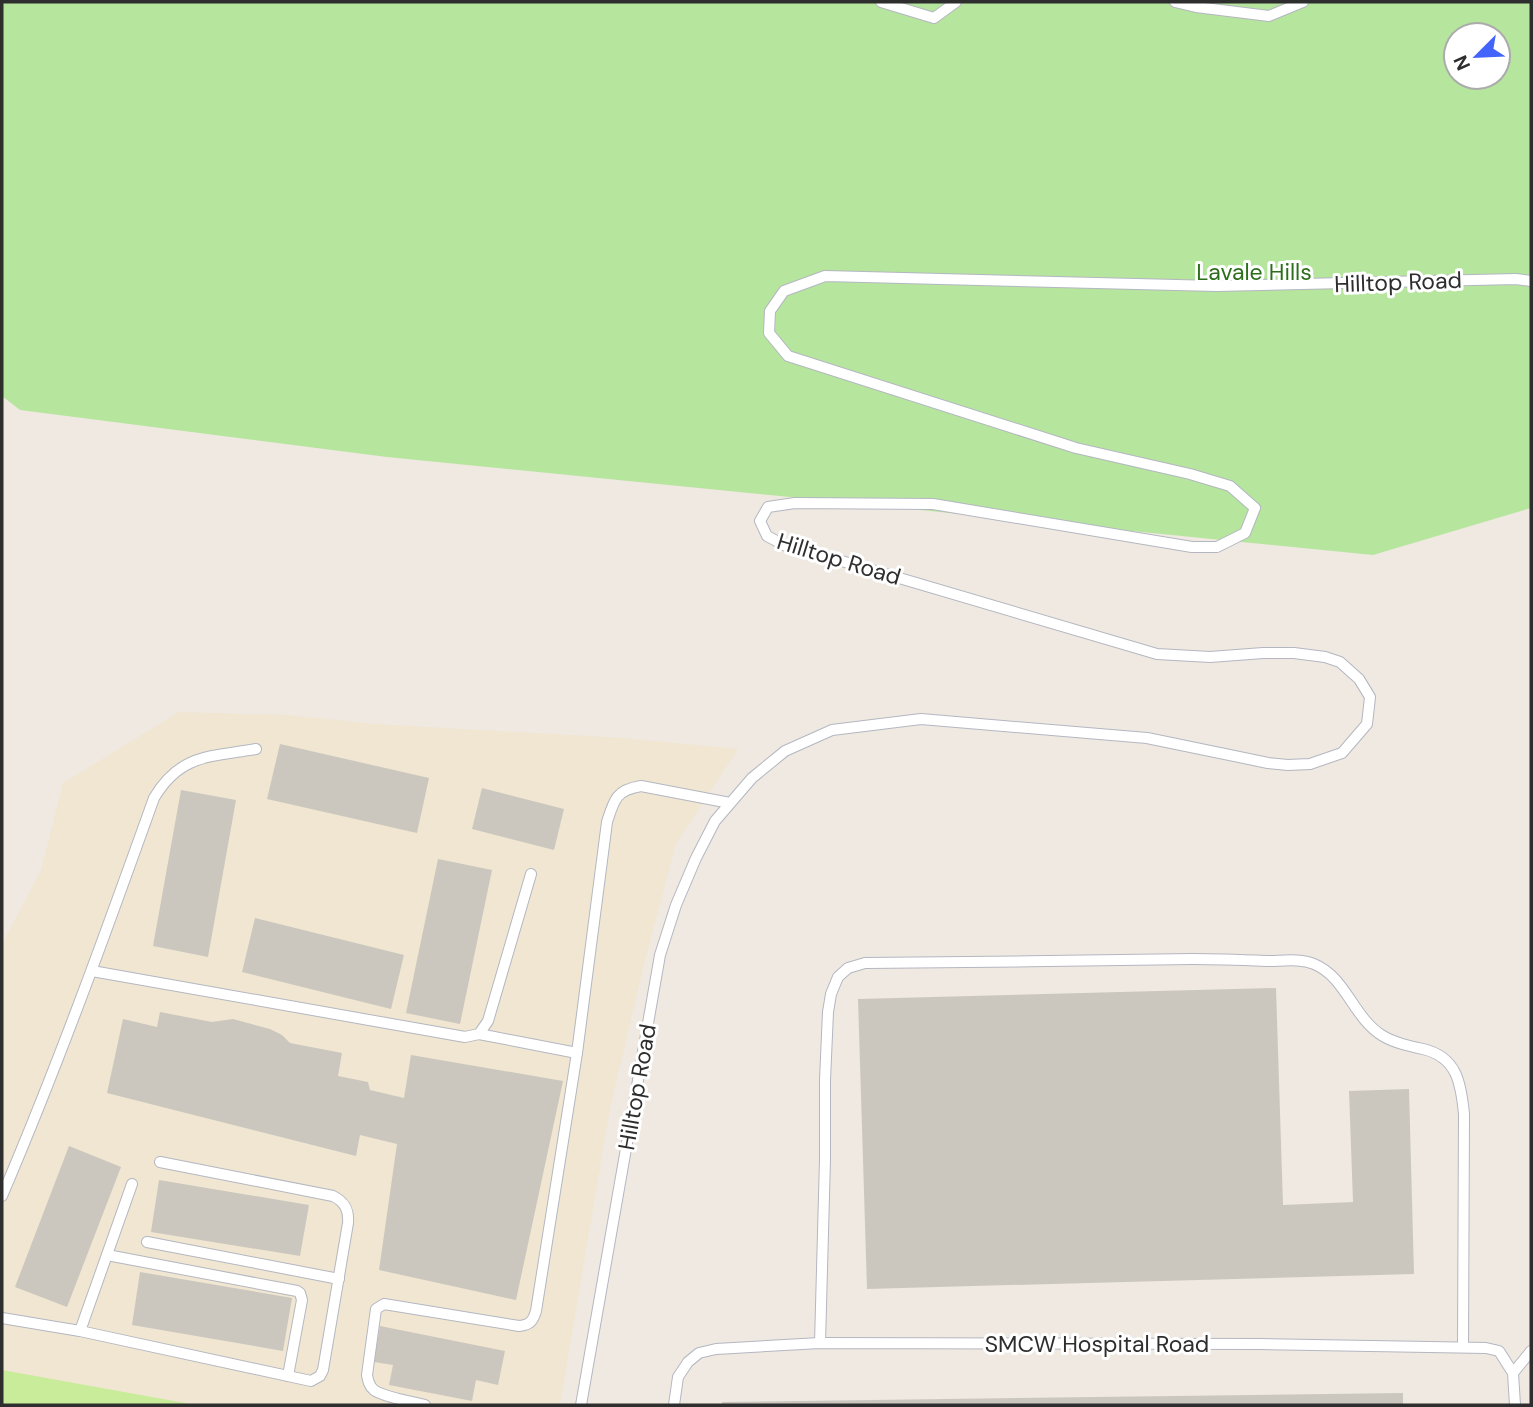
<svg xmlns="http://www.w3.org/2000/svg" width="1533" height="1407" font-family="'DM Sans',sans-serif">
	<style>
		.education { fill: #f0e6d1 }
		.green { fill: #b6e59e; fill-rule: evenodd }
		.pitch { fill: #c9ec9a }
		.building { fill: #cbc7bf }
		.lines { fill: none; stroke-linecap: round; stroke-linejoin: round }
		.lane-casing { stroke: #b4b7c1; stroke-width: 12 }
		.lane { stroke: #fff; stroke-width: 10 }
		.labels { text-anchor: middle; stroke-width: 6; stroke-linejoin: round; paint-order: stroke }
		.park-label { font-size: 23px; fill: #2c6e1b; stroke: #fff }
		.street-label { font-size: 23px; fill: #2e2e2e; stroke: #fff }
	</style>
	<rect width="100%" height="100%" fill="#efe9e1"/>
	<polygon class="education" points="179,712 287,715 375,724 622,738 738,749 676,844 645,960 610,1108 560,1405 2,1405 2,944 41,870 63,783"/>
	<path class="green" d="M2 2H1531V508L1373 555 387 457 20 410 2 396ZM1456 35H1498V77H1456Z"/>
	<polygon class="pitch" points="2,1370 196,1405 2,1405"/>
	<g class="building">
		<polygon points="280,744 429,778 417,833 267,799"/>
		<polygon points="482,788 564,809 554,850 472,829"/>
		<polygon points="181,790 236,800 208,957 153,946"/>
		<polygon points="438,859 492,870 460,1024 406,1013"/>
		<polygon points="255,918 404,955 391,1009 242,972"/>
		<polygon points="1276,988 1283,1205 1353,1202 1349,1091 1409,1089 1414,1274 867,1289 858,999"/>
		<polygon points="160,1012 212,1022 233,1019 270,1029 282,1035 290,1043 342,1053 338,1076 368,1082 370,1090 404,1098 411,1055 563,1081 516,1300 379,1270 397,1144 360,1135 356,1156 107,1093 123,1019 157,1027"/>
		<polygon points="69,1146 121,1167 67,1307 15,1287"/>
		<polygon points="159,1180 309,1205 300,1256 151,1232"/>
		<polygon points="140,1272 292,1298 283,1351 132,1325"/>
		<polygon points="380,1326 505,1351 498,1385 476,1380 472,1401 389,1385 393,1365 374,1362"/>
		<polygon points="1403,1393 1403,1405 722,1405 722,1402"/>
	</g>
	<g class="lines">
		<defs>
			<g id="lane">
				<polyline points="881,2 934,18 956,2"/>
				<polyline points="1175,2 1196,7 1269,16 1303,2"/>
				<polyline points="92,971 465,1037 479,1034 488,1021 531,874"/>
				<polyline points="479,1034 577,1053"/>
				<path d="M2 1196C58 1065 106 932 154 798 180 754 210 757 256 749"/>
				<polyline points="147,1242 339,1279"/>
				<polyline points="107,1255 297,1291 300,1293 302,1300 288,1376"/>
				<path d="M2 1318 80 1331 311 1381 320 1376 323 1370 348 1223C349 1210 345 1202 333 1196L160 1162"/>
				<polyline points="80,1331 132,1184"/>
				<path d="M820 1343 825 1159V1080L828 1012 831 994 838 977 848 968 865 963C974 962 1084 961 1193 959 1218 959 1243 960 1267 961 1282 961 1300 958 1314 964 1346 977 1353 1018 1383 1036 1395 1043 1409 1046 1423 1049 1457 1057 1461 1083 1464 1114L1463 1347"/>
				<polyline points="1513,1373 1531,1351"/>
				<path d="M425 1405C413 1402 383 1397 374 1390 369 1386 368 1381 367 1375L376 1309 384 1304 519 1326C530 1325 533 1321 536 1311L577 1053 607 822C614 800 616 790 641 786L730 803"/>
				<polyline points="581,1405 660,955 676,905 696,858 715,821 752,778 785,751 832,730 921,719 1147,738 1268,763 1288,765 1310,764 1342,753 1367,724 1370,697 1359,679 1340,662 1325,657 1294,653 1263,653 1210,657 1157,654 811,552 786,546 767,536 760,521 768,507 795,503 933,504 1192,547 1217,547 1245,533 1255,508 1230,486 1190,474 1076,448 788,356 769,333 770,311 784,291 825,276 1216,286 1516,279 1531,281"/>
				<polyline points="674,1405 678,1377 688,1362 699,1353 716,1349 820,1343 1261,1344 1486,1348 1499,1351 1513,1373 1515,1405"/>
			</g>
		</defs>
		<use href="#lane" class="lane-casing"/>
		<use href="#lane" class="lane"/>
	</g>
	<g class="labels">
		<g class="park-label">
			<text x="1254" y="280">Lavale Hills</text>
		</g>
		<g class="street-label">
			<text transform="translate(1398 282) rotate(-2)" y="8">Hilltop Road</text>
			<text transform="translate(839 559) rotate(17)" y="8">Hilltop Road</text>
			<text transform="translate(637 1087) rotate(-80)" y="8">Hilltop Road</text>
			<text x="1097" y="1352">SMCW Hospital Road</text>
		</g>
	</g>
	<rect width="1533" height="1407" fill="none" stroke="#2e2e2e" stroke-width="7"/>
	<g transform="translate(1477 56) rotate(246)"><circle r="33" fill="#ffffff" stroke="#ababab" stroke-width="2"/>
	<path d="M0-5L12 26L0 18L-12 26Z" fill="#4264fb"/>
	<text y="-10" font-size="19" font-weight="bold" text-anchor="middle" fill="#2e2e2e">N</text>
	</g>
</svg>
